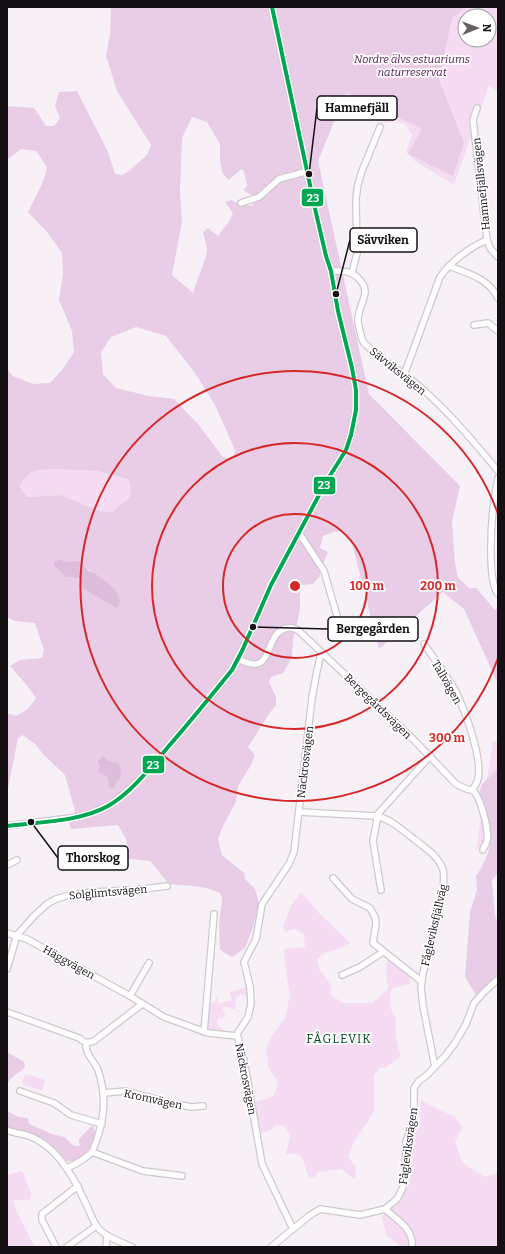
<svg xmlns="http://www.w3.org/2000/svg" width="505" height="1254" font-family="Bitter,serif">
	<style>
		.green { fill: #f5dcf3; fill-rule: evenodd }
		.forest { fill: #e9cce6; fill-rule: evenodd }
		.water { fill: #debcdb }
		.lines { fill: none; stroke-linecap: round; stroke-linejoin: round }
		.minor-casing { stroke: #cec9ce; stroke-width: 8 }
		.minor { stroke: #fefdfe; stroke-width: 5.5 }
		.bus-1-casing { stroke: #fff; stroke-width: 7 }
		.bus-1 { stroke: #00a651; stroke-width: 4 }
		.ring { fill: none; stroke: #d62828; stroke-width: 2 }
		.labels { text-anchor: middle; stroke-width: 3.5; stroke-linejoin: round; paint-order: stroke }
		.park-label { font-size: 11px; font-style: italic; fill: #511a4f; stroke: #fff }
		.street-label { font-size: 11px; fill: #141014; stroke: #fff }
		.neighbourhood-label { font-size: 12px; letter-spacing: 1px; fill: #00491b; stroke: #fff }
		.centre { fill: #d62828; stroke: #fff; stroke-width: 2 }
		.ring-label { font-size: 12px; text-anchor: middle; font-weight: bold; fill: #d62828; stroke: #fff; stroke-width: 3.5; stroke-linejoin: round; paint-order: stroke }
		.leader { fill: none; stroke: #141014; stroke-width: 1.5 }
		.callout-dot { fill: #141014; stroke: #fff; stroke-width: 1.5 }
		.callout { fill: #fff; stroke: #141014; stroke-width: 1.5 }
		.callout-label { font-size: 12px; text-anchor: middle; font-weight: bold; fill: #141014 }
		.line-badge { stroke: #fff; stroke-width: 1.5 }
		.badge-label { font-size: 11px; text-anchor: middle; font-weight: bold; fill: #fff }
	</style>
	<rect width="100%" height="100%" fill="#f7f1f7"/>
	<g class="green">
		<path d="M274 7H498V92L489 85 454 185 415 161 406 152 412 135 406 125 396 121 383 123 348 108 296 110ZM465 16H489V40H465Z"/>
		<path d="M54 469 97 471 128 479 131 488 130 497 112 512 102 511 87 506 61 495 27 497 18 486C30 469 35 471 54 469Z"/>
		<polygon points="493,741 498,742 498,847 489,842 476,850"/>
		<path d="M301 892 319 913 350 943 335 950 324 953 317 959 319 969 330 984 331 995 343 1003H372L381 996 388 988 386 970 388 959 410 975V984L392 988C390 1000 388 1008 396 1017 394 1030 397 1044 401 1057L385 1068H380L374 1075V1111L369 1120 355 1140 348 1156 356 1168 355 1180 341 1169 319 1172 314 1178 309 1177C301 1161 308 1153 286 1154L290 1135 284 1126 277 1125 269 1131 260 1133 258 1129 253 1103C261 1099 260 1101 267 1099 274 1097 276 1090 278 1083L268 1066 266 1049 272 1036 285 1018 290 995 287 979 284 949 305 947 304 934 295 929 285 932 283 926 291 906Z"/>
		<polygon points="246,987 247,995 240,994 239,997 236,997 235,1009 240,1011 241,1012 226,1007 223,1008 223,1010 226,1015 223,1019 220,1017 217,1020 217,1025 224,1030 227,1030 227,1033 207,1030 209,1004 211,1002 215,1004 216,997 217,997 218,1004 232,1000 230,992"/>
		<polygon points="25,1074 45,1080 42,1091 22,1084"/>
		<polygon points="421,1100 437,1109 454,1116 463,1127 455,1141 461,1160 469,1167 485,1177 498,1172 498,1247 402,1247 386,1235 382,1216 396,1205 410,1182 410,1155 412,1140 419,1124"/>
		<path d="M22 1171C26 1178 27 1186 32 1193L29 1200H13L15 1208 35 1247H7V1175Z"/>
	</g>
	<g class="forest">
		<path d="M111 7H466L452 18 439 80 464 143 453 176 408 154 422 129 346 92 318 161 369 394 460 486 452 522 455 563 458 578 469 588H476L495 610 498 608V684L464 609 443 592 379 649 352 543 343 531 333 532 323 536 320 548 328 552 320 570V576L313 584 302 585 300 588V610L293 639 292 657 283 673 271 677 269 682 276 697V705L269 714 248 747 255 755 251 765 238 786 236 802 223 826 218 839 222 855 244 873 245 879 255 889 259 904 253 927 245 948 232 957 220 950 219 925 222 899 220 893C204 885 186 886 169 884L150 861 129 859 126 839 118 825 71 829 69 822 75 811 65 775 45 756 35 744 23 735 18 738 7 794V713L16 716 28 709 36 698C29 686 19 677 10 666L20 660 42 658 44 650 35 623 15 621 7 617V369L13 376 33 384 50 383 62 370 74 352 72 331 59 300 63 274 62 253 47 232 28 212 43 182 47 167 36 151 21 149 7 160V106L34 108 46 126H54L60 118 55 106 59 92 77 91 108 152 115 174 122 175 130 170 147 155 151 145 117 91 106 56 110 34ZM192 117 207 122 220 144V162L223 174 229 180 241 169 244 171 247 186 243 190 253 196V205L242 206 232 200 225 202 233 213 230 220 218 236 208 228 203 232 207 248 206 256 193 293 172 275 182 222 180 190 182 138ZM136 327 166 336 195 373 215 405 228 434 235 451 232 460 223 457 198 424 174 399 149 396 116 388 103 374 101 352 111 337ZM54 469 97 471 128 479 131 488 130 497 112 512 102 511 87 506 61 495 27 497 19 486C30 469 35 471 54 469ZM63 562H82C87 569 88 569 94 573 100 576 104 581 110 585L116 608 83 589 79 578 66 577 53 565Z"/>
		<path d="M498 769V873L492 880 495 916 498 922V973L476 995 465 977 470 912 477 890 476 876C496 847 494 825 479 794L482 784Z"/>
		<path d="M7 1052 24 1062 25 1067C19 1073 12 1076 7 1084Z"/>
		<path d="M7 1111 19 1117 28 1118 29 1124 52 1134 64 1137 74 1146H80C80 1144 78 1142 79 1140 79 1138 90 1128 93 1125 94 1128 95 1134 95 1137 93 1148 79 1164 67 1161L49 1144 37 1136 7 1127Z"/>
	</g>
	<g class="water">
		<path d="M63 559V562L75 561 82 562C84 565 86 568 88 570 90 572 94 572 96 574 104 580 129 597 116 608L83 589 79 578 66 577 53 565 56 561Z"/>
		<path d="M103 756C108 761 111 763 118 763 125 775 120 778 113 788L109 787 108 779 102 773H98L100 768 98 760 101 759Z"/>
	</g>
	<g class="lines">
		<defs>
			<g id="minor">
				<polyline points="477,108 473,120 487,240 490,248 498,257"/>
				<polyline points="241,203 259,197 279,179 308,171"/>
				<path d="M449 266C469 274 488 278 498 298"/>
				<path d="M331 271C341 271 349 270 357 277 372 291 362 298 359 313 357 319 358 325 360 331 361 335 361 339 364 343 367 346 371 349 375 353 389 365 405 374 419 386 450 413 472 440 498 471"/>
				<polyline points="352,273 357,253 356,199 358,184 362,171 380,127"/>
				<polyline points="474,325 488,323 498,331"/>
				<path d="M404 375 440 277C450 262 470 247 487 240"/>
				<polyline points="298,534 301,536 324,571 337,616"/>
				<path d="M497 593C488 578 491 528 493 509 494 499 496 488 498 478"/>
				<path d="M424 644C434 659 446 674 455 690 464 708 485 763 477 782 476 785 474 787 472 790"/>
				<path d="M238 659C277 679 261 634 287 628 292 627 294 628 299 631L415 741 456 784 464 788 474 791C481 801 489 828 487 841 486 844 484 847 483 850"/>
				<polyline points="299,812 376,816 430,756"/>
				<polyline points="7,826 78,817 91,813 108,806 124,794 145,774 213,694 232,670 242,651 271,585 326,482 346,450 351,435 356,410 356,390 352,368 338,311 331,271 326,256 316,213 272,7"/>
				<polyline points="7,865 17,860"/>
				<polyline points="333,878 352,899 370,908 375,917 376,923 373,943 421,981"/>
				<path d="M381 890 373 841 377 820 376 816C391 819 402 830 414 839 424 847 437 855 442 867 450 884 428 952 423 973L421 987 423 1006 435 1067"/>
				<polyline points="7,933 27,939 130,996 164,1017 208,1033 237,1036"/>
				<polyline points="7,969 17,935 34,916 47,904 56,899 70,895 93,892 136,890 167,886"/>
				<polyline points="342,975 360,967 383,952"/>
				<polyline points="130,996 149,963"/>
				<polyline points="7,1012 79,1038 86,1043"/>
				<polyline points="204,1032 214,914"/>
				<polyline points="86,1043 94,1041 142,1004"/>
				<polyline points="20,1091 54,1103 71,1115 102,1124"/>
				<polyline points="104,1093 126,1091 174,1104 192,1107 203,1106"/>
				<path d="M7 1130C16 1134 28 1134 36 1139 61 1152 76 1182 87 1206 91 1214 93 1223 100 1230 108 1238 121 1242 132 1247"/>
				<polyline points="92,1152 143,1171 182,1176"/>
				<path d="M67 1168C76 1164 84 1160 91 1153 94 1149 96 1142 98 1136 105 1113 106 1094 98 1070 94 1060 85 1055 86 1043"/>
				<path d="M385 1209C397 1220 414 1229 412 1247"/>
				<polyline points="293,1229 262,1164 244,1060 237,1034 248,1017 251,1004 250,987 244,962 256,939 262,904 289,864 294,852 312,698 317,671 321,653"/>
				<polyline points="56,1247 42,1220 42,1214 78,1186"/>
				<polyline points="67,1247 96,1226"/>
				<polyline points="106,1247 107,1236"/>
				<polyline points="271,1247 309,1216 320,1209 360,1215 385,1209 397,1199 403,1187 405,1179 406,1142 414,1118 414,1088 418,1082 428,1074 446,1055 455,1043 466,1024 474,1003 484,992 498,979"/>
			</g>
		</defs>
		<use href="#minor" class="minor-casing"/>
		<use href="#minor" class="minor"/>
		<defs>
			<path id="bus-1" d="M7 826C39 822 79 822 108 806 131 793 151 767 168 747 190 722 211 696 232 670L242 651 271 585 326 482 346 450 351 435 356 410V390L352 368 338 311 331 271 326 256 316 213 272 7"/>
		</defs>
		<use href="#bus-1" class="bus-1-casing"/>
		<use href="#bus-1" class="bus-1"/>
	</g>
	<g class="ring">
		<circle cx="295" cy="586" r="72"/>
		<circle cx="295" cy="586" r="143"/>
		<path d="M498 658A215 215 0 1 1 498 514"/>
	</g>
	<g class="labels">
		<g class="park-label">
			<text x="412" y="63">Nordre älvs estuariums<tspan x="412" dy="13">naturreservat</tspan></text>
		</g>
		<g class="street-label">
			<text transform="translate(481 184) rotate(-96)" y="4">Hamnefjällsvägen</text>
			<text transform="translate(398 371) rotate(39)" y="4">Sävviksvägen</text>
			<text transform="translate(447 682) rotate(60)" y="4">Tallvägen</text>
			<text transform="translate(378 706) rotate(44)" y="4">Bergegårdsvägen</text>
			<text transform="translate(305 762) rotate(-83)" y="4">Näckrosvägen</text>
			<text transform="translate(108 892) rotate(-5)" y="4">Solglimtsvägen</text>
			<text transform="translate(434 925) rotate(-77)" y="4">Fågleviksfjällväg</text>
			<text transform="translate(69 962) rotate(29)" y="4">Häggvägen</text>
			<text transform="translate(246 1079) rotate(79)" y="4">Näckrosvägen</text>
			<text transform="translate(153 1099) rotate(12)" y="4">Kromvägen</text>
			<text transform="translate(408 1146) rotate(-82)" y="4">Fågleviksvägen</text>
		</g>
		<g class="neighbourhood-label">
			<text x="339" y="1043">FÅGLEVIK</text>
		</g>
	</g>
	<circle cx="295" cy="586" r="6" class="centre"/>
	<g class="ring-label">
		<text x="367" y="590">100 m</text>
		<text x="438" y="590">200 m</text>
		<text x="447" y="742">300 m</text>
	</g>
	<path class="leader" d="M309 174L317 108M336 294L350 240M253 627L328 629M31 822L58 858"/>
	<g class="callout-dot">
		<circle cx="309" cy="174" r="4"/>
		<circle cx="336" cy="294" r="4"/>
		<circle cx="253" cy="627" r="4"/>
		<circle cx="31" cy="822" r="4"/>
	</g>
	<g class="callout">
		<rect x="317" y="96" width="80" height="24" rx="4"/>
		<rect x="350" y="228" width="67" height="24" rx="4"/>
		<rect x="328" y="617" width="90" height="24" rx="4"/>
		<rect x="58" y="846" width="70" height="24" rx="4"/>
	</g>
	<g class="callout-label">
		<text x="357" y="112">Hamnefjäll</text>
		<text x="383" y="244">Sävviken</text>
		<text x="373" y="633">Bergegården</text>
		<text x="93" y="862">Thorskog</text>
	</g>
	<g class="line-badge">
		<rect x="301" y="188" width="23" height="19" rx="4" fill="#00a651"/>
		<rect x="313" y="476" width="23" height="19" rx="4" fill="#00a651"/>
		<rect x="142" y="755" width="23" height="19" rx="4" fill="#00a651"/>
	</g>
	<g class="badge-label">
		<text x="313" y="202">23</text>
		<text x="324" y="489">23</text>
		<text x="153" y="769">23</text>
	</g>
	<rect width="505" height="1254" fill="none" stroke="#141014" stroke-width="16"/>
	<g transform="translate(477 28) rotate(89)"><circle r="19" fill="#ffffff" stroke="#a19fa1"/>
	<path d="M0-3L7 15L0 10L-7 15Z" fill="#635f63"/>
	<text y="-6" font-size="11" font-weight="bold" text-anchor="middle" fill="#141014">N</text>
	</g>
</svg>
